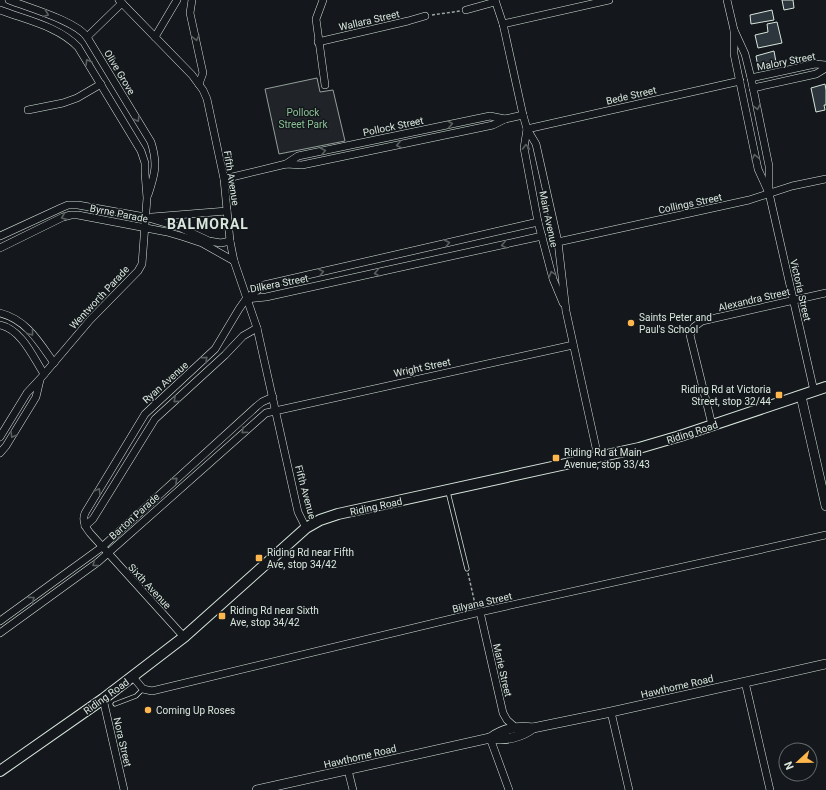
<svg xmlns="http://www.w3.org/2000/svg" width="826" height="790" font-family="Roboto,sans-serif">
	<style>
		.green { fill: #202428; stroke: #939e99 }
		.building { fill: #2c363c; stroke: #d8e6dc }
		.lines { fill: none; stroke-linecap: round; stroke-linejoin: round }
		.service-casing { stroke: #d8e6dc; stroke-width: 5 }
		.minor-casing { stroke: #d8e6dc; stroke-width: 8 }
		.tertiary-casing { stroke: #d8e6dc; stroke-width: 10 }
		.secondary-casing { stroke: #d8e6dc; stroke-width: 12 }
		.path { stroke: #9da8a2; stroke-width: 1.5; stroke-dasharray: 3 2; stroke-linecap: butt }
		.service { stroke: #14181c; stroke-width: 3.5 }
		.minor { stroke: #14181c; stroke-width: 7 }
		.tertiary { stroke: #14181c; stroke-width: 9 }
		.secondary { stroke: #14181c; stroke-width: 10 }
		.oneway { stroke: #59605f }
		.poi-dot { fill: #ffb74d; stroke: #14181c; stroke-width: 1.5 }
		.labels { text-anchor: middle; stroke-width: 3; stroke-linejoin: round; paint-order: stroke }
		.street-label { font-size: 10px; fill: #d8e6dc; stroke: #14181c }
		.park-label { font-size: 10px; fill: #8ac095; stroke: #14181c }
		.poi-label { font-size: 10px; fill: #d8e6dc; stroke: #14181c; text-anchor: start }
		.district-label { font-size: 14px; font-weight: bold; letter-spacing: 1px; fill: #d8e6dc; stroke: #14181c }
	</style>
	<rect width="100%" height="100%" fill="#14181c"/>
	<polygon class="green" points="317,78 320,92 333,90 345,141 279,154 265,89"/>
	<g class="building">
		<polygon points="782,0 793,0 794,8 784,10"/>
		<polygon points="772,10 774,20 751,24 750,15"/>
		<polygon points="777,22 782,43 758,48 755,35 768,32 767,24"/>
		<polygon points="774,51 776,62 758,67 756,56"/>
		<polygon points="825,84 826,90 826,105 824,105 825,110 816,112 811,88"/>
	</g>
	<g class="lines">
		<defs>
			<g id="service">
				<polyline points="448,492 467,569"/>
				<polyline points="115,704 136,696 143,689"/>
			</g>
			<g id="minor">
				<path d="M9 0C29 8 76 21 87 37L151 142C158 164 155 174 148 195"/>
				<polyline points="119,0 192,75 203,90 207,99 224,179 230,241 234,261 257,328 298,512 306,528"/>
				<polyline points="192,0 190,13 203,73 199,84"/>
				<polyline points="323,0 316,19 325,85"/>
				<polyline points="495,0 503,24 523,115 527,129 536,144 558,242 566,311 598,457"/>
				<polyline points="727,0 734,30 734,54 758,169 768,191"/>
				<path d="M0 10C26 20 58 26 78 47L141 151 145 163V173L147 198 142 264 138 271 90 320 40 379 27 393 0 437"/>
				<polyline points="466,10 495,2"/>
				<polyline points="503,24 609,0"/>
				<polyline points="734,30 745,54 751,78 769,166 769,193 814,391"/>
				<polyline points="87,37 122,3"/>
				<polyline points="155,37 177,0"/>
				<polyline points="318,42 408,21 425,16"/>
				<polyline points="751,78 815,64 826,65"/>
				<polyline points="753,88 816,74 826,68"/>
				<polyline points="28,110 63,103 77,98 101,84"/>
				<polyline points="527,129 740,81"/>
				<polyline points="527,129 524,148 538,222 553,279 563,303"/>
				<polyline points="286,164 298,156 490,116 505,119"/>
				<polyline points="224,179 286,164 302,165 493,125 505,119 523,115"/>
				<polyline points="152,217 227,211"/>
				<polyline points="0,236 61,208 68,205 78,205 145,217 179,227 209,241 221,243 230,241"/>
				<polyline points="558,242 749,200 792,186 826,179"/>
				<polyline points="0,248 63,217 71,215 78,215 167,232 184,237 202,243 234,261"/>
				<polyline points="247,299 266,297 542,236"/>
				<path d="M0 313C27 320 39 342 54 363"/>
				<path d="M0 325C22 330 33 357 44 374"/>
				<polyline points="712,425 690,335 694,327 702,321 826,293"/>
				<polyline points="0,453 6,446 36,397 40,380"/>
				<polyline points="85,526 93,519 155,419 225,355 243,336 257,328"/>
				<polyline points="480,612 503,713 507,720 516,728"/>
				<polyline points="0,621 102,547 257,406 262,402 273,397"/>
				<polyline points="0,633 98,562 266,413 573,345"/>
				<path d="M184 637 90 533C85 527 82 520 85 513L145 414 215 349 239 309 246 299 264 285 538 222"/>
				<polyline points="133,677 143,689 152,691 480,612 826,535"/>
				<polyline points="745,682 770,790"/>
				<polyline points="103,699 124,790"/>
				<polyline points="611,712 629,790"/>
				<polyline points="490,738 509,790"/>
				<polyline points="348,770 353,790"/>
			</g>
			<g id="tertiary">
				<polyline points="801,396 826,506"/>
				<path d="M490 738C502 729 518 726 533 728L611 712 826 664"/>
				<path d="M257 790 490 738C504 741 522 737 533 728"/>
			</g>
			<polyline id="secondary" points="0,771 103,699 184,637 306,528 320,520 338,514 639,448 680,436 826,387"/>
		</defs>
		<use href="#service" class="service-casing"/>
		<use href="#minor" class="minor-casing"/>
		<use href="#tertiary" class="tertiary-casing"/>
		<use href="#secondary" class="secondary-casing"/>
		<g class="path">
			<polyline points="432,15 460,11"/>
			<polyline points="468,573 475,604"/>
		</g>
		<use href="#service" class="service"/>
		<use href="#minor" class="minor"/>
		<use href="#tertiary" class="tertiary"/>
		<use href="#secondary" class="secondary"/>
	</g>
	<defs><path id="oneway-chevron" d="M-2-3.5L2.5 0L-2 3.5" fill="none" stroke-width="1.6" stroke-linecap="round" stroke-linejoin="round"/></defs>
	<g class="oneway">
		<use href="#oneway-chevron" transform="translate(46 14) rotate(21)"/>
		<use href="#oneway-chevron" transform="translate(196 38) rotate(78)"/>
		<use href="#oneway-chevron" transform="translate(88 62) rotate(-121)"/>
		<use href="#oneway-chevron" transform="translate(757 107) rotate(78)"/>
		<use href="#oneway-chevron" transform="translate(137 119) rotate(59)"/>
		<use href="#oneway-chevron" transform="translate(450 124) rotate(-12)"/>
		<use href="#oneway-chevron" transform="translate(399 145) rotate(168)"/>
		<use href="#oneway-chevron" transform="translate(526 147) rotate(-90)"/>
		<use href="#oneway-chevron" transform="translate(323 151) rotate(-12)"/>
		<use href="#oneway-chevron" transform="translate(755 157) rotate(-102)"/>
		<use href="#oneway-chevron" transform="translate(64 217) rotate(158)"/>
		<use href="#oneway-chevron" transform="translate(447 243) rotate(-13)"/>
		<use href="#oneway-chevron" transform="translate(504 245) rotate(168)"/>
		<use href="#oneway-chevron" transform="translate(321 272) rotate(-13)"/>
		<use href="#oneway-chevron" transform="translate(377 273) rotate(168)"/>
		<use href="#oneway-chevron" transform="translate(552 274) rotate(-106)"/>
		<use href="#oneway-chevron" transform="translate(31 333) rotate(52)"/>
		<use href="#oneway-chevron" transform="translate(205 359) rotate(-42)"/>
		<use href="#oneway-chevron" transform="translate(176 400) rotate(138)"/>
		<use href="#oneway-chevron" transform="translate(244 431) rotate(138)"/>
		<use href="#oneway-chevron" transform="translate(13 435) rotate(121)"/>
		<use href="#oneway-chevron" transform="translate(175 480) rotate(-42)"/>
		<use href="#oneway-chevron" transform="translate(98 491) rotate(-59)"/>
		<use href="#oneway-chevron" transform="translate(95 564) rotate(143)"/>
		<use href="#oneway-chevron" transform="translate(32 599) rotate(-36)"/>
	</g>
	<g class="poi-dot">
		<circle cx="631" cy="323" r="4"/>
		<rect x="775" y="391" width="8" height="8" rx="2"/>
		<rect x="552" y="454" width="8" height="8" rx="2"/>
		<rect x="255" y="554" width="8" height="8" rx="2"/>
		<rect x="218" y="612" width="8" height="8" rx="2"/>
		<circle cx="148" cy="710" r="4"/>
	</g>
	<g class="labels">
		<g class="street-label">
			<text transform="translate(369 20) rotate(-13)" y="4">Wallara Street</text>
			<text transform="translate(786 61) rotate(-11)" y="4">Malory Street</text>
			<text transform="translate(120 72) rotate(59)" y="4">Olive Grove</text>
			<text transform="translate(631 95) rotate(-13)" y="4">Bede Street</text>
			<text transform="translate(393 126) rotate(-12)" y="4">Pollock Street</text>
			<text transform="translate(232 178) rotate(81)" y="4">Fifth Avenue</text>
			<text transform="translate(690 203) rotate(-12)" y="4">Collings Street</text>
			<text transform="translate(119 213) rotate(11)" y="4">Byrne Parade</text>
			<text transform="translate(549 219) rotate(78)" y="4">Main Avenue</text>
			<text transform="translate(279 283) rotate(-11)" y="4">Dilkera Street</text>
			<text transform="translate(801 290) rotate(77)" y="4">Victoria Street</text>
			<text transform="translate(99 297) rotate(-47)" y="4">Wentworth Parade</text>
			<text transform="translate(754 299) rotate(-13)" y="4">Alexandra Street</text>
			<text transform="translate(422 367) rotate(-12)" y="4">Wright Street</text>
			<text transform="translate(165 382) rotate(-42)" y="4">Ryan Avenue</text>
			<text transform="translate(692 432) rotate(-18)" y="4">Riding Road</text>
			<text transform="translate(306 492) rotate(75)" y="4">Fifth Avenue</text>
			<text transform="translate(376 506) rotate(-12)" y="4">Riding Road</text>
			<text transform="translate(134 516) rotate(-42)" y="4">Barton Parade</text>
			<text transform="translate(150 586) rotate(47)" y="4">Sixth Avenue</text>
			<text transform="translate(482 602) rotate(-13)" y="4">Bilyana Street</text>
			<text transform="translate(503 670) rotate(77)" y="4">Marie Street</text>
			<text transform="translate(677 686) rotate(-13)" y="4">Hawthorne Road</text>
			<text transform="translate(106 696) rotate(-36)" y="4">Riding Road</text>
			<text transform="translate(123 742) rotate(77)" y="4">Nora Street</text>
			<text transform="translate(360 756) rotate(-13)" y="4">Hawthorne Road</text>
		</g>
		<g class="park-label">
			<text x="303" y="116">Pollock<tspan x="303" dy="12">Street Park</tspan></text>
		</g>
		<g class="poi-label">
			<text x="639" y="321">Saints Peter and<tspan x="639" dy="12">Paul's School</tspan></text>
			<text x="771" y="393" text-anchor="end">Riding Rd at Victoria<tspan x="771" dy="12">Street, stop 32/44</tspan></text>
			<text x="564" y="456">Riding Rd at Main<tspan x="564" dy="12">Avenue, stop 33/43</tspan></text>
			<text x="267" y="556">Riding Rd near Fifth<tspan x="267" dy="12">Ave, stop 34/42</tspan></text>
			<text x="230" y="614">Riding Rd near Sixth<tspan x="230" dy="12">Ave, stop 34/42</tspan></text>
			<text x="156" y="714">Coming Up Roses</text>
		</g>
		<g class="district-label">
			<text x="208" y="229">BALMORAL</text>
		</g>
	</g>
	<g transform="translate(798 762) rotate(248)"><circle r="19" fill="#14181c" stroke="#626a69"/>
	<path d="M0-3L7 15L0 10L-7 15Z" fill="#ffb74d"/>
	<text y="-6" font-size="11" font-weight="bold" text-anchor="middle" fill="#d8e6dc">N</text>
	</g>
</svg>
